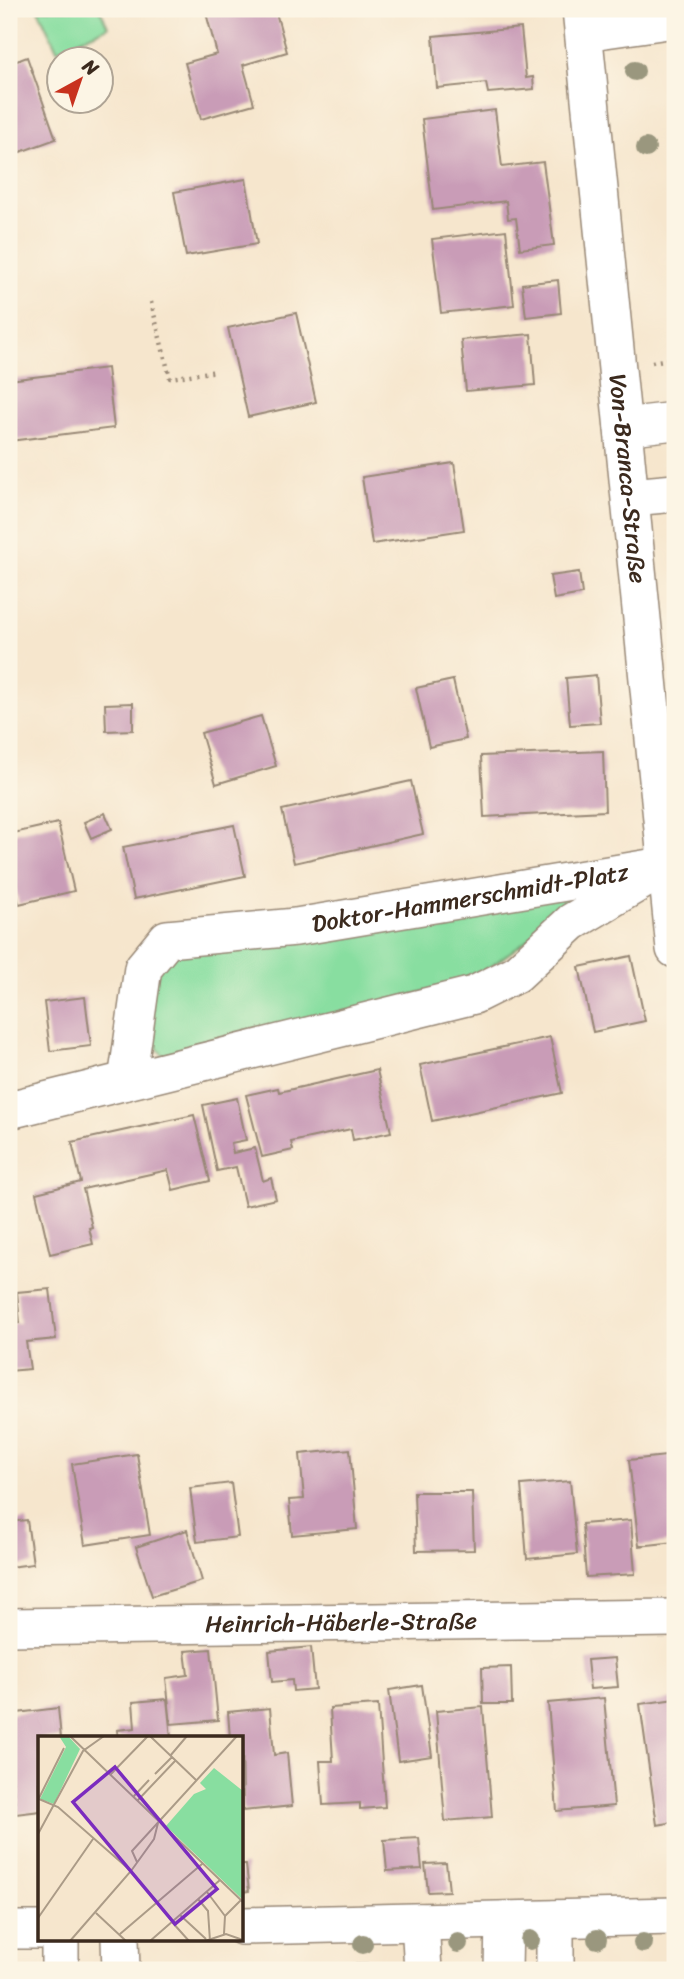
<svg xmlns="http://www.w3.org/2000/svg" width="684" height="1979" font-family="Sriracha,sans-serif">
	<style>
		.green { fill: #88dea0; stroke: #62845f; stroke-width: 2 }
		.building { fill: #c99cb7 }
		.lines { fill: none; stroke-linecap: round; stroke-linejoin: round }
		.minor-casing { stroke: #988876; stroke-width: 40 }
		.path { stroke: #988876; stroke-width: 4.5; stroke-dasharray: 2 5; stroke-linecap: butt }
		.minor { stroke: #fff; stroke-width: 37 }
		.tree { fill: #9a977e }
		.labels { text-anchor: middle; stroke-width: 5; stroke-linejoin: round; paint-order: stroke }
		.street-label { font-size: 24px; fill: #3b2a1e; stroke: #fcf5e5 }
		.inset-road { fill: none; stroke: #ab9b87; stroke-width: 2 }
		.view { fill: #7b2cbf; fill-opacity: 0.15; stroke: #7b2cbf; stroke-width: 3.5 }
		.inset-edge { fill: none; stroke: #3b2a1e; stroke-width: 3.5 }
	</style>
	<rect width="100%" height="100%" fill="#fcf5e5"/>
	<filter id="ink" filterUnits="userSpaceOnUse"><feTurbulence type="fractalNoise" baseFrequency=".0143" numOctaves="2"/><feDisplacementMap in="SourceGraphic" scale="14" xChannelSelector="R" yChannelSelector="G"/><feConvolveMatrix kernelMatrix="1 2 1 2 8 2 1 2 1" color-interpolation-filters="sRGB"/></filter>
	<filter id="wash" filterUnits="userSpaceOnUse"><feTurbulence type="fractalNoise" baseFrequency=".00686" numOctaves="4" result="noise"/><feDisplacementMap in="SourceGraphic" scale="28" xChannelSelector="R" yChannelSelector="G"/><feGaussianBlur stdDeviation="1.57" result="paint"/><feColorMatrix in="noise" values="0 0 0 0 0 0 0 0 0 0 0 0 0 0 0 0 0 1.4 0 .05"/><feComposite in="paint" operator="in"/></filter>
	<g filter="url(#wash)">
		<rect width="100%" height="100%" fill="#f6e6cd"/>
		<g class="green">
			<polygon points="38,9 100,9 108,27 57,50"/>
			<polygon points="647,873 577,904 472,980 164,1057 148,1036 152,971 182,945"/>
		</g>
		<g id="blocks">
			<g class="building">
				<polygon points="223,9 275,9 287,52 243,65 254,104 201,119 185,63 217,54 206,13"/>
				<polygon points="521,28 526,78 533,77 534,89 488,93 486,83 437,88 433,36"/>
				<polygon points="27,57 56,139 9,156 9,64"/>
				<polygon points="495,110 502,167 543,162 554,245 520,249 516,218 508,219 506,201 433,210 422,119"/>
				<polygon points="246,179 257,244 186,256 174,192"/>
				<polygon points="506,230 514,305 441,313 432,239"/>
				<polygon points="558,280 561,313 526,317 522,284"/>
				<polygon points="296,313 316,402 248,417 228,328"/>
				<polygon points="531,334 535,385 466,391 461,340"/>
				<polygon points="107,368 114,428 9,441 9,380"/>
				<polygon points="454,463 464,530 372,544 362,477"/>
				<polygon points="579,572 582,594 554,599 550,576"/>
				<polygon points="596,675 600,723 570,725 566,678"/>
				<polygon points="453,680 466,739 429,747 416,688"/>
				<polygon points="133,703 133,730 106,731 105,704"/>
				<polygon points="261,716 276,766 216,784 201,733"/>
				<polygon points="603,751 605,811 484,817 481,756"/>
				<polygon points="411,781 423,834 294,863 282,810"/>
				<polygon points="105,813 112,829 91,838 84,822"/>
				<polygon points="58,823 74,891 19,904 9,861 9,834"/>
				<polygon points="234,825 245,876 134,899 123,847"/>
				<polygon points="631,956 645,1021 593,1032 579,967"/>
				<polygon points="85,997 91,1046 50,1051 44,1002"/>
				<polygon points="550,1037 562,1093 432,1121 420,1065"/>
				<polygon points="377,1070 391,1132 353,1140 351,1129 291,1142 293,1150 262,1157 246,1095 278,1088 279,1092"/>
				<polygon points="237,1098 246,1140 231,1143 233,1153 255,1148 263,1181 271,1178 276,1199 245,1206 236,1167 217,1171 203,1105"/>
				<polygon points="194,1115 210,1181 173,1190 168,1170 83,1189 92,1227 89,1228 93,1244 50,1254 36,1193 81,1182 72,1142"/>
				<polygon points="50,1289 56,1339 26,1342 30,1369 9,1371 9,1324 20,1323 17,1292"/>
				<polygon points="350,1449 357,1529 292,1535 289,1500 304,1499 300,1454"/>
				<polygon points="137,1454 150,1535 85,1545 72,1464"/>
				<polygon points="675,1455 675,1542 639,1546 629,1460"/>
				<polygon points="570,1481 577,1554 527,1559 521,1485"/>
				<polygon points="231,1483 238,1537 197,1542 190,1488"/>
				<polygon points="414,1492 472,1492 474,1550 416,1551"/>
				<polygon points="27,1520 33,1564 9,1567 9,1522"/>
				<polygon points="631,1520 635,1574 586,1577 582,1524"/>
				<polygon points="187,1530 202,1581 152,1596 136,1547"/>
				<polygon points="311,1647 315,1689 293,1691 292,1680 272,1682 269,1651"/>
				<polygon points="211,1649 218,1720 171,1724 166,1678 188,1675 185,1651"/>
				<polygon points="615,1658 618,1687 590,1689 587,1660"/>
				<polygon points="511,1667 512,1704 483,1704 482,1668"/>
				<polygon points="422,1685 432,1756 398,1761 389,1690"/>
				<polygon points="604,1698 614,1806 557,1811 548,1703"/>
				<polygon points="167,1699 171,1738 118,1738 117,1730 135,1728 133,1702"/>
				<polygon points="675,1699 675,1822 657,1825 640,1704"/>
				<polygon points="378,1705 385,1807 360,1809 360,1803 323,1805 320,1761 333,1761 330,1708"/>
				<polygon points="483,1707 492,1817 445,1821 436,1711"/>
				<polygon points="58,1708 61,1738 40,1738 40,1811 16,1814 9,1753 9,1714"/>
				<polygon points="270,1708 274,1755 287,1753 292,1806 243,1811 242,1738 230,1738 228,1712"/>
				<polygon points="419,1838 422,1869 387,1871 384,1840"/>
				<polygon points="446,1863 449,1891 428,1892 425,1864"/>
				<polygon points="242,1865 246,1865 249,1891 242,1892"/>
				<polygon points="318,1964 405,1965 405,1970 318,1970"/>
			</g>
		</g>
	</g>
	<g filter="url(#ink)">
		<use href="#blocks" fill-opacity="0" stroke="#988876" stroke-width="2"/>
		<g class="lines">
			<defs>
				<g id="minor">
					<path id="s1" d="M581 9 675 949"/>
					<polyline points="584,32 675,19"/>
					<polyline points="623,427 675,421"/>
					<polyline points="631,497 675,493"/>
					<path id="s2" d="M127 1081 143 968 167 939 296 927 650 868"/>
					<polyline points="9,1110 474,995 516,974 572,922 668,865"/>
					<path id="s3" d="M9 1627 675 1618"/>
					<polyline points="420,1922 423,1970"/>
					<polyline points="242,1926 675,1916"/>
					<polyline points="9,1930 40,1930"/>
					<polyline points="60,1939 60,1970"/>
					<polyline points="120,1939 121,1970"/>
					<polyline points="503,1970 504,1920"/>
					<polyline points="555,1970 555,1919"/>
				</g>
			</defs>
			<use href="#minor" class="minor-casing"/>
			<g class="path">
				<polyline points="151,302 170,378 217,371"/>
				<polyline points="652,362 675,358"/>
			</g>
			<use href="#minor" class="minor"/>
		</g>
		<g class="tree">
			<circle cx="635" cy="71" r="10"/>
			<circle cx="646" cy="148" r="10"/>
			<circle cx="597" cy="1939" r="10"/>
			<circle cx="530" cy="1940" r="10"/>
			<circle cx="458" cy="1943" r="10"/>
			<circle cx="643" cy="1943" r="10"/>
			<circle cx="363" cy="1944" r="10"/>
		</g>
	</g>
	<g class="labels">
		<g class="street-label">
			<text dy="8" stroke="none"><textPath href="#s1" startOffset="472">Von-Branca-Straße</textPath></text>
			<text dy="8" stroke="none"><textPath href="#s2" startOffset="458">Doktor-Hammerschmidt-Platz</textPath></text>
			<text dy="8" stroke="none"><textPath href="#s3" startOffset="332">Heinrich-Häberle-Straße</textPath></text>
		</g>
	</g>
	<g transform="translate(38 1736)">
		<rect width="205" height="205" fill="#f6e6cd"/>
		<path d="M21 0H30L42 13 16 68 2 63 28 11ZM176 32 205 55V164L128 90 156 58 168 53 162 47Z" fill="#88dea0"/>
		<path class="inset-road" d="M32 0 205 166M112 0 158 44M132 20 149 0M73 38 110 0M117 38 134 21M96 60 111 44M1 62 26 12M1 63 20 71 93 135M100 64 137 25M0 98 45 15 66 0M99 126 94 115 199 0M169 156 187 180M160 163 170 175 172 205M58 177 88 205M142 179 168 203M0 182 55 103M134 186 151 205M82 198 164 128M186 198 187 180 203 164M32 205 93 135 116 103 120 87M112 205 182 144M167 205 188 198 205 204"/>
		<path class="view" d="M77 31 179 153 137 188 35 66Z"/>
		<rect width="205" height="205" class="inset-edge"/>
	</g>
	<rect width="684" height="1979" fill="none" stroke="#fcf5e5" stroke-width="35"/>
	<g transform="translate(80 80) rotate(40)"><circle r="33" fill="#fcf5e5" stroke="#afa495" stroke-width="2"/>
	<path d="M0-5L12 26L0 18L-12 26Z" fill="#c8321e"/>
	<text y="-10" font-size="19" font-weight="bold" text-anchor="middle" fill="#3b2a1e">N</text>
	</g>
</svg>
